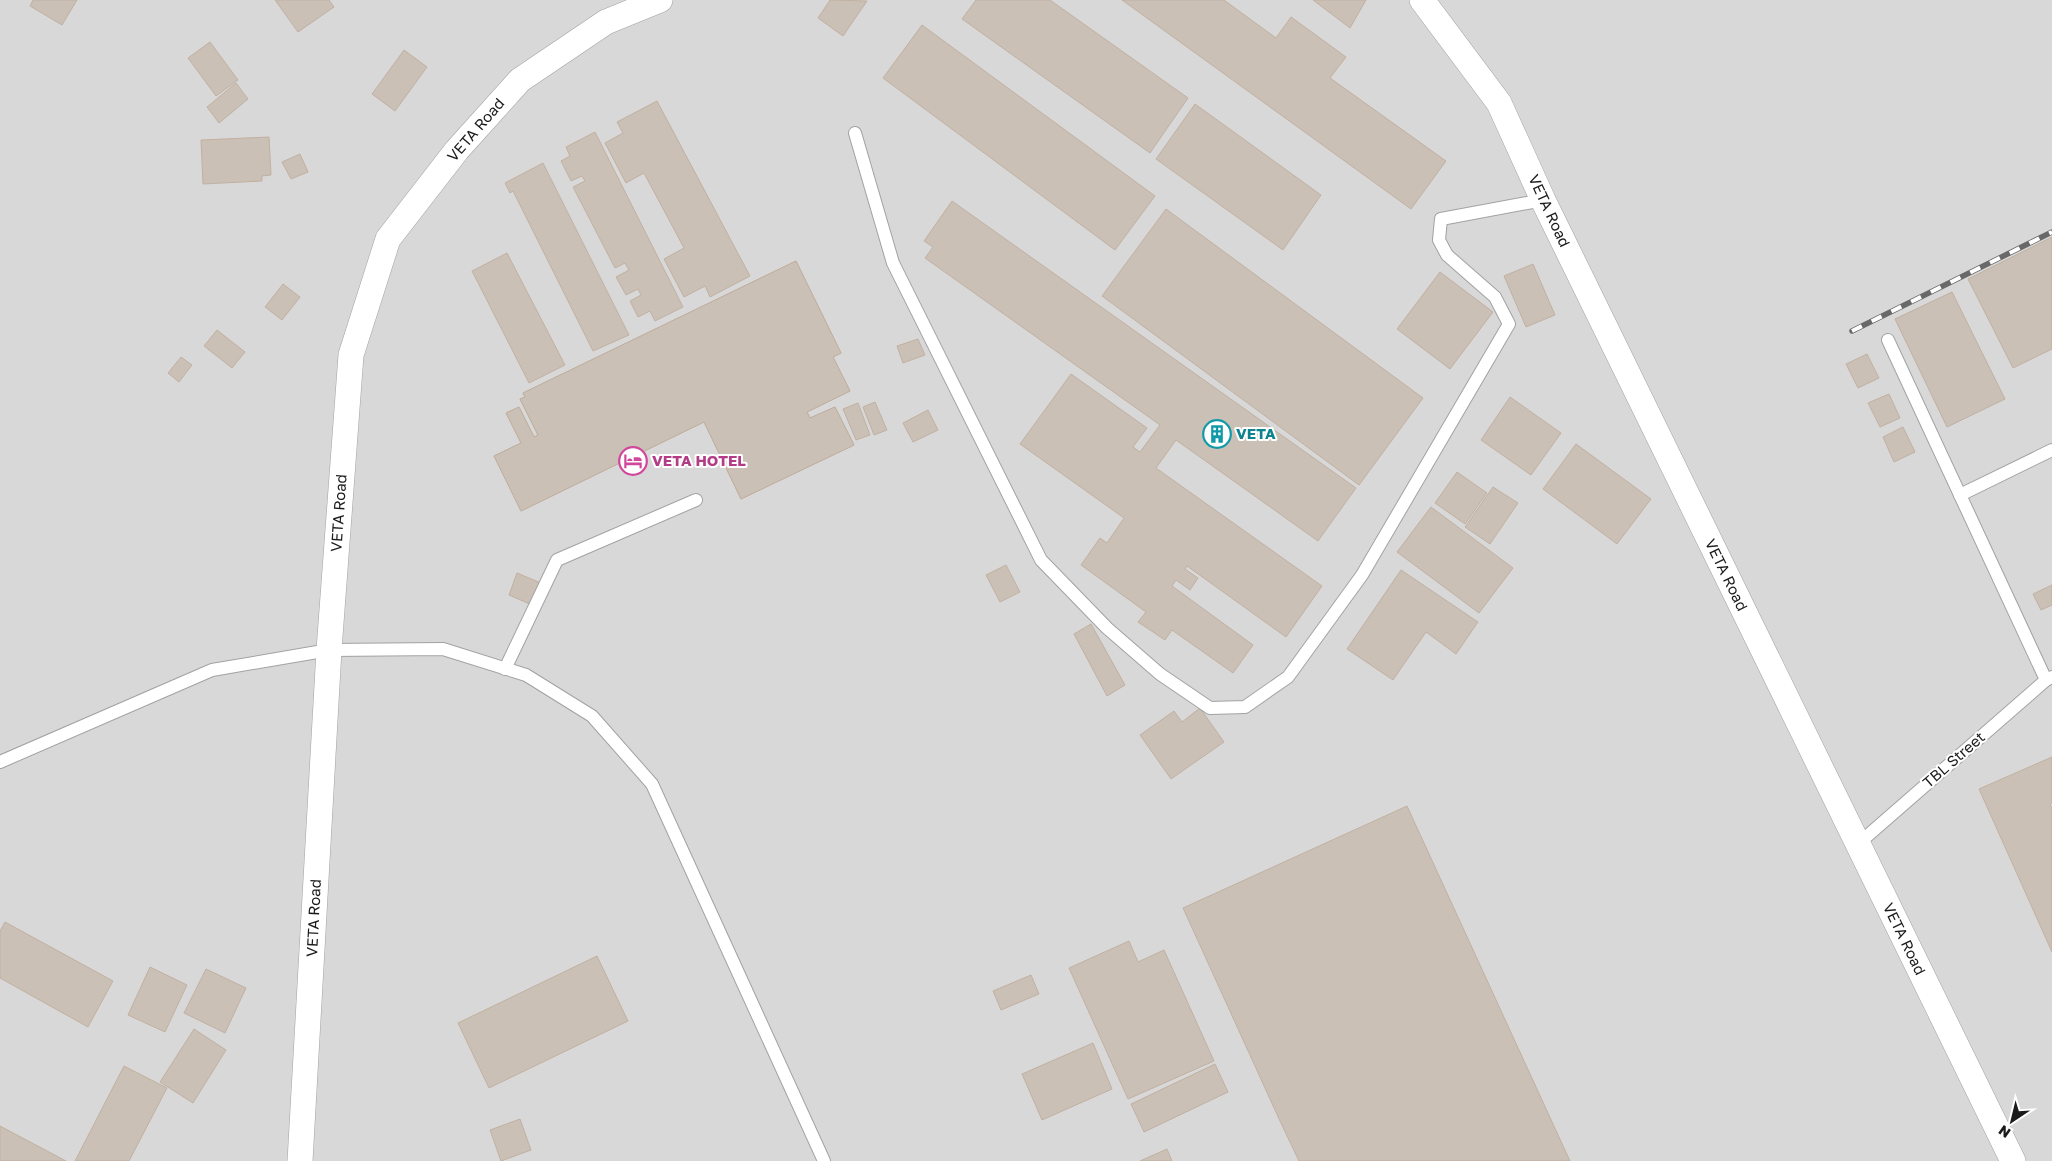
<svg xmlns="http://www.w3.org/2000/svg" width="2052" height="1161" font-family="'Golos Text',sans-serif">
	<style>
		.residential { fill: #d9d8d8 }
		.building { fill: #cac0b6; stroke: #c1b0a1; fill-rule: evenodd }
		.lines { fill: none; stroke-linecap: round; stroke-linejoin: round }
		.lane-casing { stroke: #a2a2a2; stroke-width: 14 }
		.street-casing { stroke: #a2a2a2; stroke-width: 26 }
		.lane { stroke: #fff; stroke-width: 12 }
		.street { stroke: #fff; stroke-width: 25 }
		.rail-casing { stroke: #696969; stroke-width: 5.5 }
		.rail { stroke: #fff; stroke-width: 4; stroke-dasharray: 11; stroke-linecap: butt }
		.labels { text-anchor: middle; stroke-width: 4; stroke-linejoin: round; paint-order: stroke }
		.street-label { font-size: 15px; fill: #1b1b1b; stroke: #fff }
		.culture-label { font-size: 15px; font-weight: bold; fill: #0d838f; stroke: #fff; text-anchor: start }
		.hotel-label { font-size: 15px; font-weight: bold; fill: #b23c85; stroke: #fff; text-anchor: start }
	</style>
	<rect width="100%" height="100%" fill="#eeeae0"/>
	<rect class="residential" x="0" y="0" width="2052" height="1161"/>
	<g class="building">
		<polygon points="33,0 77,0 62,25 30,6"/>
		<polygon points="275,0 329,0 334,7 298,32"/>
		<polygon points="830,0 867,1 843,36 818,18"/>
		<polygon points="976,0 1050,0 1188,98 1150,153 962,19"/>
		<polygon points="1122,0 1224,0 1276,38 1291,17 1346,57 1330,78 1446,161 1411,209"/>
		<polygon points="1313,0 1366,0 1350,28"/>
		<polygon points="922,25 1155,196 1115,250 883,78"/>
		<polygon points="210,42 238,80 216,96 188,58"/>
		<polygon points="404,50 427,67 395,111 372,94"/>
		<polygon points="236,83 248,99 219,123 207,107"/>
		<polygon points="657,101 750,276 710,297 705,286 684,297 664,259 684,248 644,173 626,183 605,143 623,133 617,122"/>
		<polygon points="1195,104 1321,195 1283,250 1156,159"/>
		<polygon points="595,132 683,307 655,321 650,311 638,317 630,301 641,295 638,289 626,295 616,277 629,270 625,263 615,268 573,187 585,181 582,176 571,181 561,161 570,156 566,147"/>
		<polygon points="269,137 271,175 262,176 262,181 203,184 201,140"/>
		<polygon points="300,154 308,172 291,179 282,162"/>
		<polygon points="543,163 629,335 593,351 513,191 510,193 505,183"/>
		<polygon points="952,201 1356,488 1318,541 1176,440 1156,468 1322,586 1286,637 1187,566 1185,569 1198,578 1190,590 1176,580 1172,586 1253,645 1233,673 1172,630 1165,640 1138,622 1146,612 1081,565 1100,538 1107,543 1124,518 1020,444 1071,374 1147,428 1133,447 1140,452 1160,425 925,258 933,247 924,241"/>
		<polygon points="1166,209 1423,398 1359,485 1102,296"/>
		<polygon points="2052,237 2052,349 2013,368 1968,279"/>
		<polygon points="507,253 565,365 529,383 472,271"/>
		<path d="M796 261 841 353 833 357 850 391 807 412 810 418 835 407 854 445 741 499 704 422 521 511 494 456 521 443 506 413 519 407 534 437 538 435 520 399 525 397 523 393ZM725 317 736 339 679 367 668 345ZM659 350 669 371 667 372 656 351ZM642 358 653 379 548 430 537 408ZM771 387 785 416 778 419 768 399 761 403 756 395ZM803 430 808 441 795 447 790 436Z"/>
		<polygon points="796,261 841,353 833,357 850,391 807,412 810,418 835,407 854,445 741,499 704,422 521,511 494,456 521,443 506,413 519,407 534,437 538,435 520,399 525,397 523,393"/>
		<polygon points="1533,264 1555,315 1526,327 1504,276"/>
		<polygon points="1440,272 1493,312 1450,369 1397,329"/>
		<polygon points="283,284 300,297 282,320 265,307"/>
		<polygon points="1952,292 2005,399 1947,427 1895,319"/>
		<polygon points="217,330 245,352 232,368 204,346"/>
		<polygon points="918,339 925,355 903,363 897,346"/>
		<polygon points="1867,354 1879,378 1858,388 1846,364"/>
		<polygon points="181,357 192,365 179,382 168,373"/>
		<polygon points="1889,394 1900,418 1880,427 1868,403"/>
		<polygon points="1510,397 1561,433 1531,475 1481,440"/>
		<polygon points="875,402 887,430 874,435 863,407"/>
		<polygon points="858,403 870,435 856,440 843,409"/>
		<polygon points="928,410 938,430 913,442 903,423"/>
		<polygon points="1903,427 1915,452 1894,462 1883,437"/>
		<polygon points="1576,444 1651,499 1617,544 1543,489"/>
		<polygon points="1457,472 1487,493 1465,524 1435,503"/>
		<polygon points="1493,487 1518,503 1490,544 1465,527"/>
		<polygon points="1431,507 1513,568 1479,613 1397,552"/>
		<polygon points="1006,565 1020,592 1000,602 986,575"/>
		<polygon points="1401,570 1478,622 1456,654 1426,632 1393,680 1347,649"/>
		<polygon points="517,573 541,583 532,605 509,595"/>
		<polygon points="2052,585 2052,605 2041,610 2033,594"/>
		<polygon points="1091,624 1125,685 1107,696 1074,634"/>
		<polygon points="1200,708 1224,742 1171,779 1140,735 1174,711 1182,722"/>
		<polygon points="2052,757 2052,803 2050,804 2052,808 2052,952 1979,789"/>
		<polygon points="1407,806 1570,1161 1299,1161 1280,1121 1183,908"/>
		<polygon points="5,922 113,981 88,1027 0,978 0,931"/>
		<polygon points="1129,941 1138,962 1164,950 1214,1061 1128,1099 1069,968"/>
		<polygon points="597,956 628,1021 489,1088 458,1023"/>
		<polygon points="150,967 187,985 165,1032 128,1015"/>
		<polygon points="206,969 246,988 225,1033 184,1013"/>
		<polygon points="1031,975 1039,994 1001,1010 993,991"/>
		<polygon points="194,1029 226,1050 193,1103 160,1082"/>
		<polygon points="1093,1043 1112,1089 1042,1120 1022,1074"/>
		<polygon points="1215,1064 1228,1092 1144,1132 1131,1104"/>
		<polygon points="124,1066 167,1088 129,1161 75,1161"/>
		<polygon points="520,1119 531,1150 501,1161 490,1130"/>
		<polygon points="0,1126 66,1161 0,1161"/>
		<polygon points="1167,1149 1172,1161 1140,1161"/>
	</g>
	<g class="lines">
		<defs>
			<g id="lane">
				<polyline points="855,133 893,263 1041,560 1107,628 1160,674 1210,708 1245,707 1288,677 1362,575 1509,324 1495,297 1447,255 1439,240 1441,219 1543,200"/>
				<polyline points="1888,340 2046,680"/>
				<polyline points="1960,495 2052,450"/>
				<polyline points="505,669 557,560 696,500"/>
				<polyline points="0,762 212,670 329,650 443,649 526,675 592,716 652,784 824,1161"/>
				<polyline points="1858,844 2046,680 2052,677"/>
			</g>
			<g id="street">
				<polyline points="1422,0 1499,103 1543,200 2013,1161"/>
				<polyline points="300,1161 329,650 351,355 388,239 457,150 520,80 606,22 660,0"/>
			</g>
		</defs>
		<use href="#lane" class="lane-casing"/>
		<use href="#street" class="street-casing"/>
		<use href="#lane" class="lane"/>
		<use href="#street" class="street"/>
		<defs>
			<polyline id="rail" points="1852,331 2052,232"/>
		</defs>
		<use href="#rail" class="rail-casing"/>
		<use href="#rail" class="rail"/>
	</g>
	<defs>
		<symbol id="building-ring" viewBox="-11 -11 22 22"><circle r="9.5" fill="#fff" stroke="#0f9aa8" stroke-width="1.5"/><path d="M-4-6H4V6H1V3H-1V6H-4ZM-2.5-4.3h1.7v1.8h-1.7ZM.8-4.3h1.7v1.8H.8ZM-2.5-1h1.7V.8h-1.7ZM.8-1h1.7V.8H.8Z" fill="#0f9aa8"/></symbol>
		<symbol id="hotel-ring" viewBox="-11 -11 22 22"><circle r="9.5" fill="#fff" stroke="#d1479c" stroke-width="1.5"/><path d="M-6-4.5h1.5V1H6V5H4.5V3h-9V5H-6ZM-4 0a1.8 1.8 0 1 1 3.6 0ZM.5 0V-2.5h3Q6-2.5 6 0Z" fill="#d1479c"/></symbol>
	</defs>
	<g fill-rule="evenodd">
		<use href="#building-ring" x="1201" y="418" width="32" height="32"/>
		<use href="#hotel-ring" x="617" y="445" width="32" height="32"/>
	</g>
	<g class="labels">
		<g class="street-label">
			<text transform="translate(476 130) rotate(-49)" y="5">VETA Road</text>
			<text transform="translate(1549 211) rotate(65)" y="5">VETA Road</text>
			<text transform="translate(339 513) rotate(-86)" y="5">VETA Road</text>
			<text transform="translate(1726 575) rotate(64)" y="5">VETA Road</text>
			<text transform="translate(1954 760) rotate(-41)" y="5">TBL Street</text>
			<text transform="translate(314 918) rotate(-87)" y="5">VETA Road</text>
			<text transform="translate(1904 939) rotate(64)" y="5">VETA Road</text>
		</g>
		<g class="culture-label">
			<text x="1236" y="439">VETA</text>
		</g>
		<g class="hotel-label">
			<text x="652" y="466">VETA HOTEL</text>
		</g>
	</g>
	<g transform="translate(2012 1121) rotate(215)" stroke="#ffffff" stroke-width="4" paint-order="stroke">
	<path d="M0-4L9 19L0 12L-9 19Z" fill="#1b1b1b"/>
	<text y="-8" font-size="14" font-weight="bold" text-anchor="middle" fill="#1b1b1b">N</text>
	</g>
</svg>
